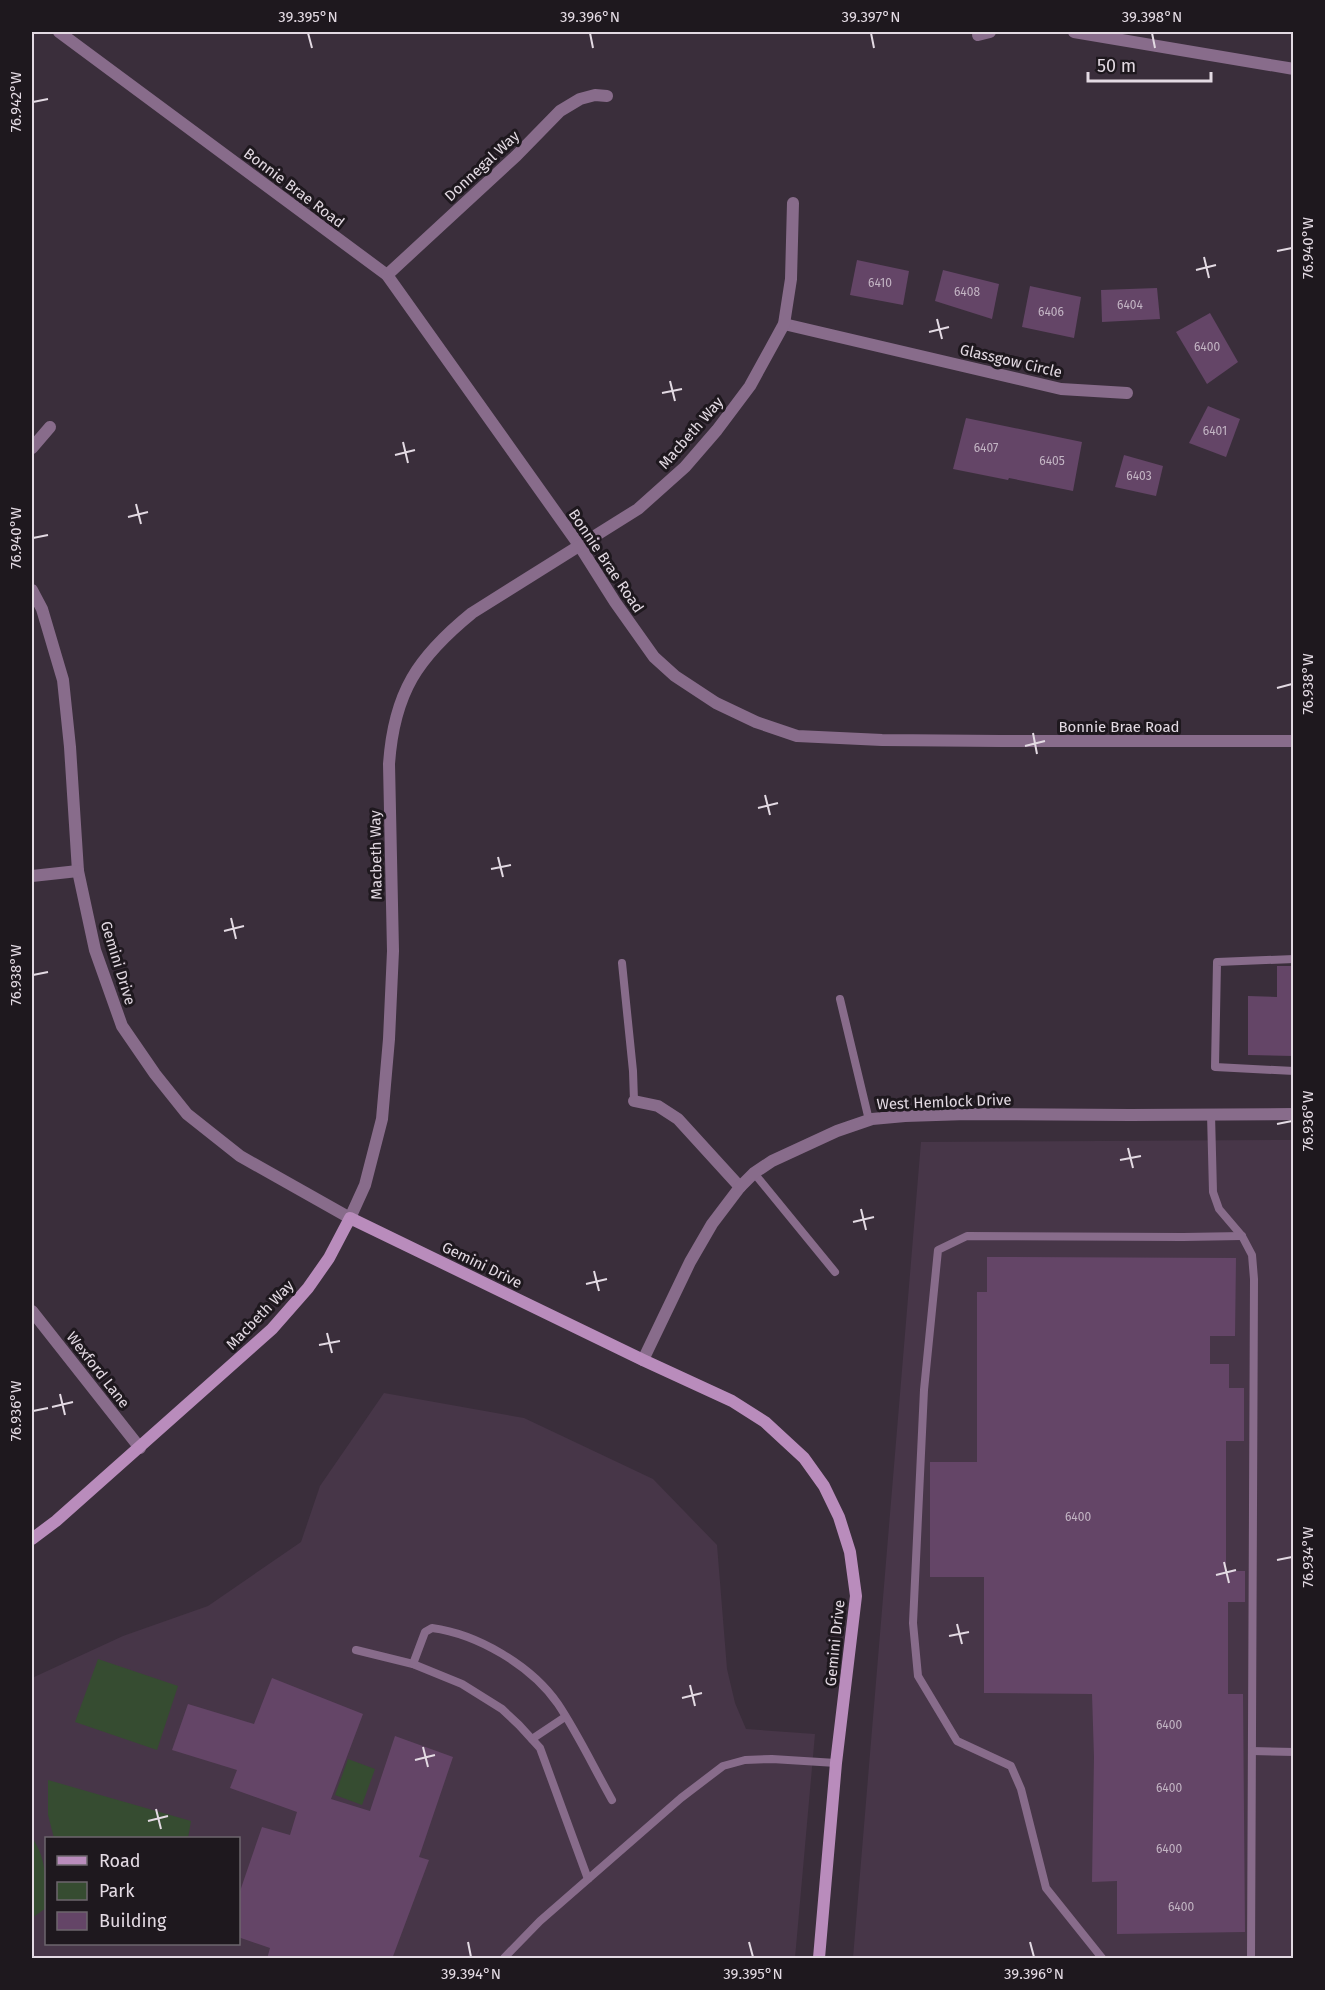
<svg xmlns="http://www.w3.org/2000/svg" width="1325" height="1990" font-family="'Fira Sans',sans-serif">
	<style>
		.built { fill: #473648; fill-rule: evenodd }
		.green { fill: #364c31 }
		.building { fill: #644567 }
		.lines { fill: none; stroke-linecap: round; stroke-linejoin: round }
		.lane { stroke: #886c8b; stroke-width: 8 }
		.street { stroke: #886c8b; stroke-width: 12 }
		.secondary { stroke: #b98cbc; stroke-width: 12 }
		.ticks { fill: none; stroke: #e3dae3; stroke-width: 2 }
		.labels { text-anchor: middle; stroke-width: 6; stroke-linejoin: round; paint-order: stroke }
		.number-label { font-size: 12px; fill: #c3b5c4 }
		.street-label { font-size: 15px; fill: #e3dae3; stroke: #1e181e }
		.neatline { fill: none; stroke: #e3dae3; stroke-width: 2 }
		.ticks-label { font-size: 15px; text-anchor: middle; fill: #e3dae3 }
	</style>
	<rect width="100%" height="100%" fill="#3a2e3b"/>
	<g class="built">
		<polygon points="1293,1140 1293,1958 853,1958 921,1142"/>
		<path d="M384 1393 524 1418 653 1479 717 1545 727 1669 735 1703 746 1729 815 1734 795 1958H32V1678L123 1636 208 1606 301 1542 320 1486ZM46 1838H238V1944H46Z"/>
	</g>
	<g class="green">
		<polygon points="98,1659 178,1686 157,1750 75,1722"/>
		<polygon points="348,1759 375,1769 362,1805 335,1795"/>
		<polygon points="48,1780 191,1821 188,1838 54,1838 48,1815"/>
		<path d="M32 1838C47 1858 46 1883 46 1908L32 1918Z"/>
	</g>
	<g class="building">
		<polygon points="857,260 909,271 903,305 850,295"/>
		<polygon points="943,270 999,284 992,319 935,301"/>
		<polygon points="1030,286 1081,297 1074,338 1022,327"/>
		<polygon points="1157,288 1160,319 1102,322 1101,290"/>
		<polygon points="1210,313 1238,362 1207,384 1176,332"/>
		<polygon points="1208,406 1240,419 1226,457 1189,443"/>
		<polygon points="966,418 1082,442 1073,491 1009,478 1008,480 953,469"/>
		<polygon points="1124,455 1163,466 1156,496 1115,487"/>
		<polygon points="1277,966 1293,966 1293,1056 1248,1055 1248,996 1277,997"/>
		<polygon points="987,1257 1236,1258 1235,1336 1210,1336 1210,1364 1229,1364 1229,1388 1244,1388 1244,1441 1226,1441 1226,1571 1245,1571 1245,1602 1228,1602 1228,1694 1243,1694 1245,1932 1117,1934 1117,1881 1092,1882 1094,1757 1092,1694 984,1693 984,1577 930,1577 930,1462 977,1462 977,1292 987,1292"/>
		<polygon points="272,1678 363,1714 331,1799 370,1811 395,1736 453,1757 419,1857 429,1860 392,1959 267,1959 270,1948 238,1937 238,1897 262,1827 290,1835 297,1812 230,1788 237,1770 172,1750 188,1704 254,1724"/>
	</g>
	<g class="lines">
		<g class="lane">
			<polyline points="1294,959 1217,962 1215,1067 1294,1071"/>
			<polyline points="622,963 633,1071 634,1101"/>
			<polyline points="840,999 869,1120"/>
			<polyline points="1211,1114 1213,1192 1219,1209 1242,1236 1252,1255 1254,1279 1251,1958"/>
			<polyline points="754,1173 835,1272"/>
			<polyline points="356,1650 413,1664 462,1684 502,1709 519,1725 540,1748 588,1879"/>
			<path d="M413 1664 425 1632 432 1628C477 1634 531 1665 558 1704 578 1734 594 1768 612 1800"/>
			<polyline points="532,1739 565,1717"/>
			<polyline points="1252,1751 1294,1752"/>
			<polyline points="504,1958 540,1921 681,1798 723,1766 745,1760 772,1759 836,1763"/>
			<polyline points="1102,1958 1046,1888 1021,1789 1011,1766 957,1741 918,1676 913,1623 924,1390 938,1250 967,1236 1183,1237 1242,1236"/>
		</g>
		<g class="street">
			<polyline points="59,32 387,275 579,545 615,602 654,657 675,676 716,703 756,722 797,736 882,740 1001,741 1294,741"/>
			<polyline points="1074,32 1294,69"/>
			<polyline points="978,35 990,32"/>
			<polyline points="387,275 516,156 560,111 580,99 595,95 607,96"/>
			<polyline points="784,324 1061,389 1127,393"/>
			<polyline points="32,448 50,427"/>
			<path d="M32 590 42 609 63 680 70 747 78 871 95 950 122 1026 155 1074 187 1114 240 1156 350 1218 365 1185 382 1119 389 1039 393 951 389 764C394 692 418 657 472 613L638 509 685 467 717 430 750 386 784 324 791 279 793 203"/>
			<polyline points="32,876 78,871"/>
			<polyline points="634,1101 658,1106 678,1119 740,1187"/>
			<polyline points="32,1311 140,1448"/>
			<polyline points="643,1360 690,1262 712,1224 740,1187 754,1173 772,1161 837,1131 872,1119 905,1116 967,1114 1130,1115 1294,1114"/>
		</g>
		<polyline class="secondary" points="32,1539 56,1521 272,1329 308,1288 329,1258 350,1218 643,1360 732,1401 765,1422 804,1458 824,1486 839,1517 850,1552 856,1596 836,1763 819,1958"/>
	</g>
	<path class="ticks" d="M308 33 312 48M590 33 593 48M871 33 874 48M1152 33 1155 48M33 102 48 99M1277 251 1292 248M1204 257 1209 278M1196 270 1216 265M937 319 942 339M929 332 949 327M670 381 675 401M662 393 682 389M403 442 408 463M395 455 415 450M136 504 141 524M128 517 148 512M33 538 48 535M1277 688 1292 684M1033 733 1037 754M1025 746 1045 741M765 795 770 815M758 808 778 803M498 857 503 877M491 869 511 865M231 918 236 939M224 931 244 926M33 975 48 972M1277 1124 1292 1121M1128 1148 1133 1168M1120 1160 1141 1156M861 1209 866 1230M853 1222 874 1217M594 1271 599 1291M586 1284 607 1279M327 1333 332 1353M319 1345 340 1341M60 1394 65 1415M52 1407 73 1402M33 1411 48 1408M1277 1560 1292 1557M1224 1562 1229 1583M1216 1575 1236 1570M957 1624 962 1644M949 1636 969 1632M690 1685 695 1706M682 1698 702 1693M423 1747 428 1767M415 1760 435 1755M156 1809 161 1829M148 1821 168 1816M468 1942 471 1957M749 1942 753 1957M1030 1942 1034 1957"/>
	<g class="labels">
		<g class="number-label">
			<text x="880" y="287">6410</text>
			<text x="967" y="296">6408</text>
			<text x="1130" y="309">6404</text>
			<text x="1051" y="316">6406</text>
			<text x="1207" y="351">6400</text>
			<text x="1215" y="435">6401</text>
			<text x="986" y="452">6407</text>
			<text x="1052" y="465">6405</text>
			<text x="1139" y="480">6403</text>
			<text x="1078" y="1521">6400</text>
			<text x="1169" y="1729">6400</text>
			<text x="1169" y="1792">6400</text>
			<text x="1169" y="1853">6400</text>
			<text x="1181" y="1911">6400</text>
		</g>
		<g class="street-label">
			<text transform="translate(482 166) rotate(-43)" y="5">Donnegal Way</text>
			<text transform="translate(294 188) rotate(37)" y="5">Bonnie Brae Road</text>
			<text transform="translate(1011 361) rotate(13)" y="5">Glassgow Circle</text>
			<text transform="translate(691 433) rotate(-49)" y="5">Macbeth Way</text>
			<text transform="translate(606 561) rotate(56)" y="5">Bonnie Brae Road</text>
			<text x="1119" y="732">Bonnie Brae Road</text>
			<text transform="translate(376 855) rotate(-91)" y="5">Macbeth Way</text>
			<text transform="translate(118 963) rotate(73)" y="5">Gemini Drive</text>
			<text transform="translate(944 1102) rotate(-2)" y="5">West Hemlock Drive</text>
			<text transform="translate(482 1265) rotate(26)" y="5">Gemini Drive</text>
			<text transform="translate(260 1315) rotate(-46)" y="5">Macbeth Way</text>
			<text transform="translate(98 1370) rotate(52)" y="5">Wexford Lane</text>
			<text transform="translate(835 1643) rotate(-84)" y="5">Gemini Drive</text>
		</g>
	</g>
	<rect width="1325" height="1990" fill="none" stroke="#1e181e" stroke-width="66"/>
	<rect x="45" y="1837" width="195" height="108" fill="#1e181e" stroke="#6d666d" stroke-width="1.5"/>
	<rect x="57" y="1856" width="30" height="9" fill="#b98cbc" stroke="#6d666d" stroke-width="1.5"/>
	<text x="99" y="1867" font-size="18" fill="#e3dae3">Road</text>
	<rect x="57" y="1882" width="30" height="18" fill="#364c31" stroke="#6d666d" stroke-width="1.5"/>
	<text x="99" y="1897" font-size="18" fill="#e3dae3">Park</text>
	<rect x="57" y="1912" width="30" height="18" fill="#644567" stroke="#6d666d" stroke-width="1.5"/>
	<text x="99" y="1927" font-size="18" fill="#e3dae3">Building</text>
	<path d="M1088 72v9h123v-9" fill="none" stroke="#e3dae3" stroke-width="3"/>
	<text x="1097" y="72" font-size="18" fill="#e3dae3" stroke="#1e181e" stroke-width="4.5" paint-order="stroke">50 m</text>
	<rect x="33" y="33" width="1259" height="1924" class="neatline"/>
	<g class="ticks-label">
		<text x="308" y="22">39.395°N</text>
		<text x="590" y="22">39.396°N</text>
		<text x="871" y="22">39.397°N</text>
		<text x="1152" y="22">39.398°N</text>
		<text transform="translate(16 102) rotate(-90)" y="5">76.942°W</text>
		<text transform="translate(1308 248) rotate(-90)" y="5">76.940°W</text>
		<text transform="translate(16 538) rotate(-90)" y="5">76.940°W</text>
		<text transform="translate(1308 684) rotate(-90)" y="5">76.938°W</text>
		<text transform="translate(16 975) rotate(-90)" y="5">76.938°W</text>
		<text transform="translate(1308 1121) rotate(-90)" y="5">76.936°W</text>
		<text transform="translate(16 1411) rotate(-90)" y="5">76.936°W</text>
		<text transform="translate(1308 1557) rotate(-90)" y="5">76.934°W</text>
		<text x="471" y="1979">39.394°N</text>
		<text x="753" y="1979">39.395°N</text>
		<text x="1034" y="1979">39.396°N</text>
	</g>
</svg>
